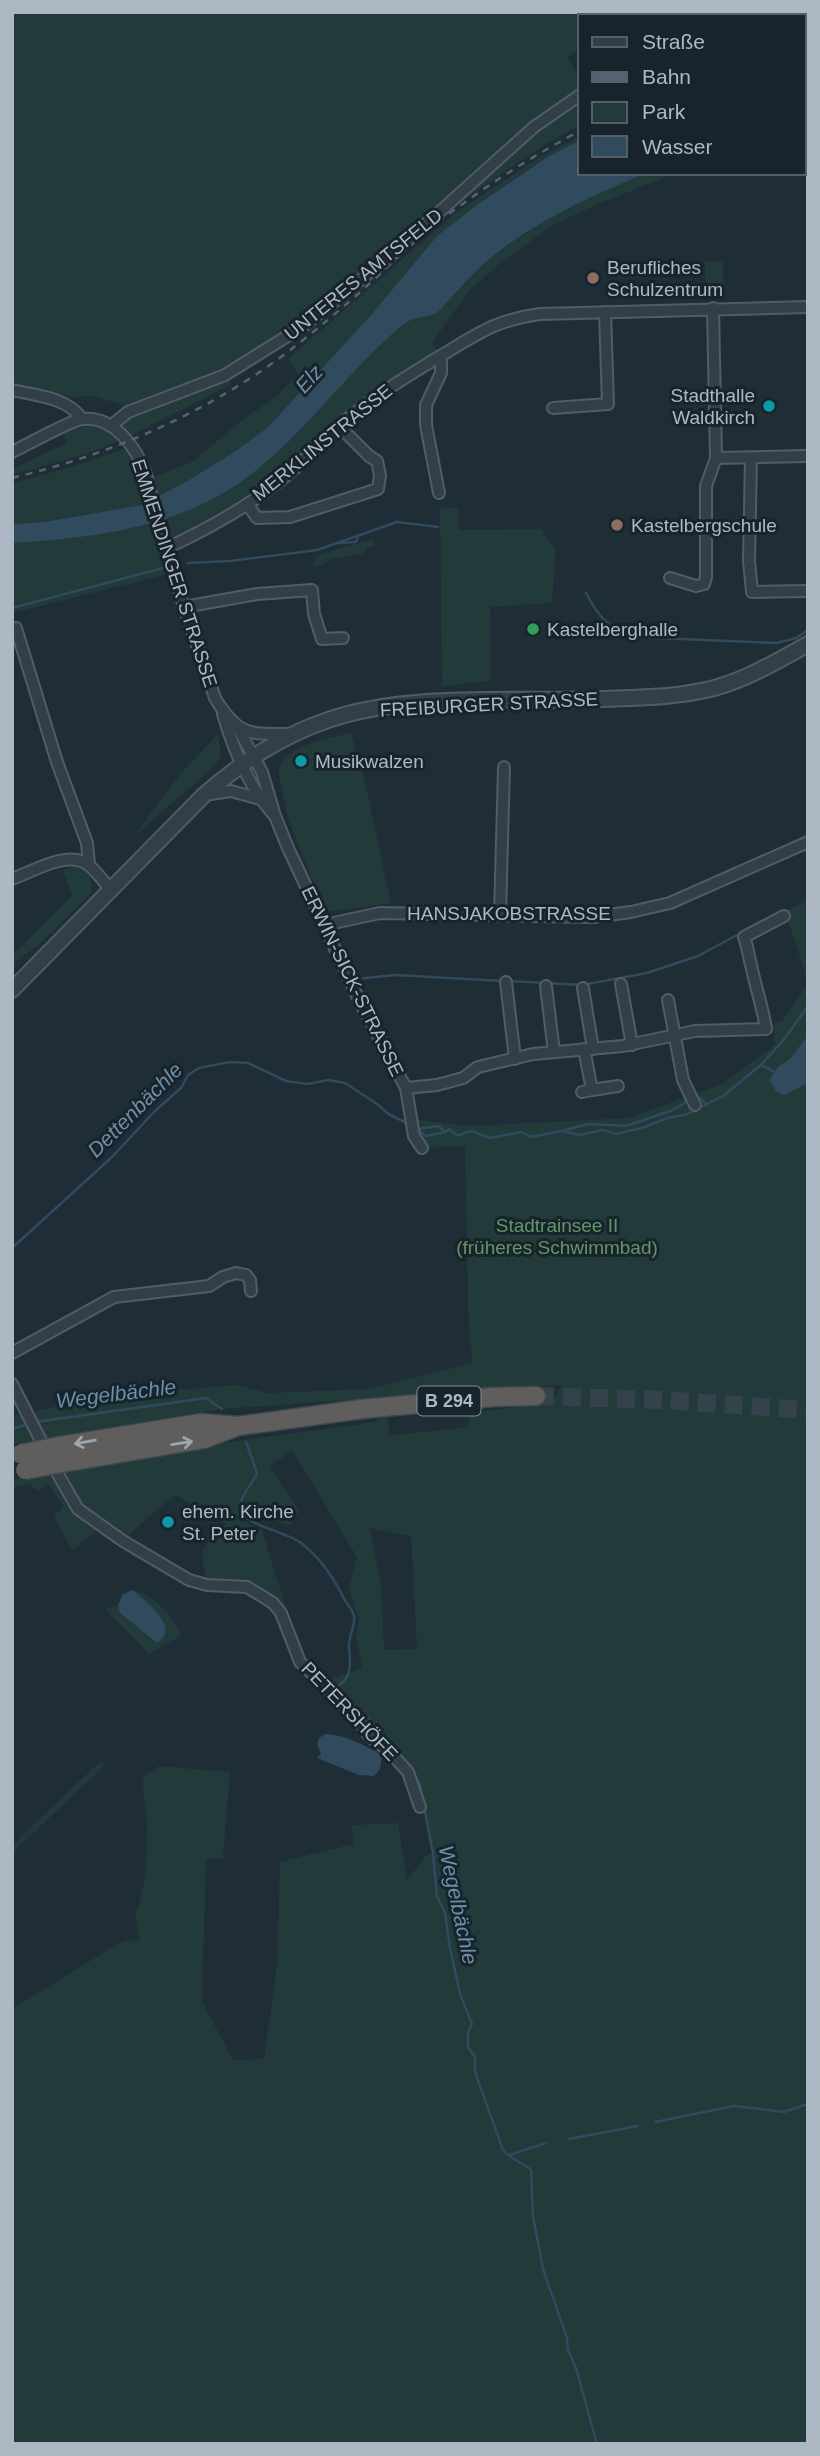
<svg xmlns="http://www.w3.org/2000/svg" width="820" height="2456" font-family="Helvetica,sans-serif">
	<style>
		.green { fill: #223a39; fill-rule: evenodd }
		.water { fill: #304a5e }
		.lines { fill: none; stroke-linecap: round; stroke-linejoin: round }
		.stream { stroke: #304a5e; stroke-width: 2.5 }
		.trunk-tunnel { stroke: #34424c; stroke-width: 18; stroke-dasharray: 18 9; stroke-linecap: butt }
		.minor-casing { stroke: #505c66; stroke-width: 14 }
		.tertiary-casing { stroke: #505c66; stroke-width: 18 }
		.trunk-casing { stroke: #3d4952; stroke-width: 21 }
		.minor { stroke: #323e48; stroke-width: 10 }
		.tertiary { stroke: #323e48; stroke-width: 14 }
		.trunk { stroke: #5f5e5c; stroke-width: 18 }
		.rail { stroke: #54636f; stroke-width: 2.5; stroke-dasharray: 7 7; stroke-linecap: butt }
		.trunk-bridge-casing { stroke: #3d4952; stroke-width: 21; stroke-linecap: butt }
		.trunk-bridge { stroke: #5f5e5c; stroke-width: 18 }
		.oneway { stroke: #9da7b0 }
		.education-dot { fill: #8d6e63; stroke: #18232c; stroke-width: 2.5 }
		.culture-dot { fill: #0f9aa8; stroke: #18232c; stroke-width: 2.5 }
		.leisure-dot { fill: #2e9e5b; stroke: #18232c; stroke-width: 2.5 }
		.labels { text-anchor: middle; stroke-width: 6; stroke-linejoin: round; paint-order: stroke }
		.shield { fill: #18232c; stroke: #808c97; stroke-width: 2 }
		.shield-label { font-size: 18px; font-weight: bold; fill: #acb9c5 }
		.poi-label { font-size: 19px; fill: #acb9c5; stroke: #18232c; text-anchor: start }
		.street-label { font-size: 19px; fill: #acb9c5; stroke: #18232c }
		.park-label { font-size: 19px; fill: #639667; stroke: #18232c }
		.water-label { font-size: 21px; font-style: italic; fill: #6b90aa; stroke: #18232c }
	</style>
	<rect width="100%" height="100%" fill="#1f2d37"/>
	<g class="green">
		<polygon points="12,12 641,12 638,16 580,16 580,48 568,57 580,81 580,125 543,146 452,208 444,207 264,353 128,412 125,406 94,396 73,397 12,385"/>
		<polygon points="580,136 580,140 546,158 437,236 371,315 268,427 237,450 189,480 142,505 44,522 12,524 12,483 72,467 132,446 145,472 156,476 192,462 246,417 276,397 298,374 288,359 458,211 535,160"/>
		<path d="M646 173H676L598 204 555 224 499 264 468 292 432 343 441 356 395 382 231 514 161 546 162 563 165 575 12 613V543C96 538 185 527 253 473 304 433 341 381 388 338 394 332 402 325 409 321 419 316 430 318 439 311 456 293 473 272 493 256 539 220 592 196 646 173Z"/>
		<polygon points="705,261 723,261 723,297 706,297"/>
		<path d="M228 379 232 384 125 439 83 455 12 475V469L67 443 63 433C84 424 92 424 114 433L128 417Z"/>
		<polygon points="440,507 458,508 459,530 541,529 556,551 552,603 490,607 491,681 442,686"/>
		<polygon points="373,539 375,545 366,548 364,553 358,555 332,559 316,567 313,562 320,554"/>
		<path d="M351 733 366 786 391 903 325 912 288 819 278 770C283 745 330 738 351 733Z"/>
		<polygon points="218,734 221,756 215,766 132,838 182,772"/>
		<path d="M78 866C90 872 92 880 92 892L40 944 12 964V955L72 896 63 870Z"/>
		<polygon points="808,901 808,982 785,911"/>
		<path d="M808 984V2444H12V2009L119 1943 126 1940 140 1941 135 1916 140 1902 146 1871 147 1825 142 1778 159 1766 230 1772 223 1859H206L202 2001 233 2060 264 2059 277 1966 280 1862 353 1844 352 1825 398 1823 407 1880 426 1856 433 1853 424 1809 412 1778 310 1674 331 1679 362 1668 356 1636 359 1620 349 1587 357 1557 292 1450 270 1466 299 1511 289 1526 248 1510 239 1519 262 1530 286 1608 281 1613 260 1593 207 1585C200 1550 198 1549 226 1524L204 1504 197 1508 176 1495 153 1513 123 1541 102 1526 72 1551 54 1516 64 1507 49 1485 37 1491 29 1484 12 1488V1479L243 1440 355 1425 376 1421 388 1415 389 1434 387 1436 467 1427 470 1413 552 1403 562 1385 222 1409 12 1444V1415L118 1395 237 1385 267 1393 369 1389 473 1363 469 1331V1348L465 1147 416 1148 411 1119 470 1126 628 1118 722 1084 775 1045 773 1024 783 1020ZM370 1528 411 1536 417 1649 384 1650 381 1585Z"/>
		<path d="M132 1590C155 1595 171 1615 182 1635L149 1654 105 1609 118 1606 120 1613 157 1643 164 1622Z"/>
		<polygon points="102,1760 104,1766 12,1853 12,1845"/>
	</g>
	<g class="water">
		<path d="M580 140V173H646C592 196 538 220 493 256 473 272 456 293 439 311 430 318 419 316 409 321 402 325 394 332 388 338 341 381 304 433 253 473 185 527 96 538 12 543V524L44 522 142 505 189 480 237 450 268 427 371 315 437 236 477 205 546 158Z"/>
		<polygon points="808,1035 808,1083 784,1095 776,1091 769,1080 778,1067 790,1059"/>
		<path d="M132 1590C146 1601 182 1628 157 1643L120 1613 118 1606 122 1595Z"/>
		<path d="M325 1734C346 1735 364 1745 382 1755L380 1769 374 1776 359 1775 317 1758 321 1754 317 1744 319 1738Z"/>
	</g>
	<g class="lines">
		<g class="stream">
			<polyline points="339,543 356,542 358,536"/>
			<polyline points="188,563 230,561 317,550 397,522 438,527"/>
			<path d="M586 593C599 618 607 626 633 637L777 643 796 638 808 630"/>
			<polyline points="12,608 163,568"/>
			<polyline points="355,979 395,975 502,981"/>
			<polyline points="509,981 582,985 647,973 698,956 769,918"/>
			<polyline points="762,1065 774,1072"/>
			<polyline points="698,1098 701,1098 706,1105"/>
			<path d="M416 1128 426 1136 446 1132 449 1129C462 1140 456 1134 472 1131L490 1138 522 1132 530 1137 562 1131 580 1135 603 1130 616 1134 645 1127 668 1118 685 1115 723 1096 762 1064 785 1038 808 1006"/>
			<polyline points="417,1129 438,1126 446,1132"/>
			<polyline points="565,1130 589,1124 626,1126 673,1110 688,1101"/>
			<polyline points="12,1248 111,1158 156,1110 181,1088 188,1075 199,1068 230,1062 248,1063 286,1081 307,1084 329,1080 345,1083 377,1104 390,1115 407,1123"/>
			<polyline points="35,1422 206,1398 222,1409"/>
			<polyline points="12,1429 28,1424"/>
			<path d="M246 1442 257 1473C253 1484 237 1498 241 1511 247 1526 287 1532 301 1543 322 1559 334 1579 346 1602 349 1606 353 1612 354 1616 356 1625 348 1637 349 1647 351 1665 352 1679 335 1688 360 1712 388 1734 406 1763"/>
			<polyline points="414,1774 420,1784 422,1797"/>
			<path d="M424 1807 433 1853 437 1896 445 1913 450 1948 460 1994 472 2024 468 2033V2047L475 2057V2072L503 2150C510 2159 522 2162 531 2170L533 2216 543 2269 567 2338 568 2350 576 2368 597 2444"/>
			<polyline points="655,2122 734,2106 784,2112 804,2105 808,2105"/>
			<polyline points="569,2139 637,2126"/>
			<polyline points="510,2155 546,2143"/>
		</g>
		<polyline class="trunk-tunnel" points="536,1396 662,1400 808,1410"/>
		<defs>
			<g id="minor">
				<polyline points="684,16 687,12"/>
				<polyline points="804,42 808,42"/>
				<path d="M12 390C37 396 67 397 82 419"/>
				<polyline points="553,408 608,404 605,312"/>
				<polyline points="112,425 128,412 225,375 305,325 396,251 534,127 580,95"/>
				<path d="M12 452C27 445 69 421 82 419 113 415 136 447 145 472L184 607 215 698C238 736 249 734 290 734"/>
				<polyline points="716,458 808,456"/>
				<polyline points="751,458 749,561 752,592 808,591"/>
				<polyline points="439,493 426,425 426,405 441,373 441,356"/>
				<polyline points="247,504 257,518 290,517 378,489 380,475 377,461 369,456 339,426"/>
				<path d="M167 548C212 527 257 502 294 469 309 456 322 441 337 428 371 398 404 378 442 355 479 333 496 320 540 314L808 307"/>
				<polyline points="670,578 696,586 704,584 706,577 706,486 716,458 713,308"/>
				<polyline points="184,607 257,594 312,590 314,614 322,639 343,638"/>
				<polyline points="16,628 57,762 87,843 89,864"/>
				<path d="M223 714C233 748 249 787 273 814"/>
				<polyline points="238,728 262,772 275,816 288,848 360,1002 406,1088 414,1136 422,1148"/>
				<polyline points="204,795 231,791 260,799"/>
				<path d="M12 879C32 872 67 850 87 864 96 870 103 881 110 889"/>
				<polyline points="500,916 504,767"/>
				<polyline points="324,925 380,913 593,917 631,912 670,903 808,842"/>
				<polyline points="506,982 515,1059"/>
				<polyline points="621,984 632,1045"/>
				<polyline points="546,986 554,1052"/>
				<polyline points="583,988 593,1049"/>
				<polyline points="668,1000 683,1080 695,1105"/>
				<path d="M406 1088 437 1085 463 1078 478 1067 533 1054 623 1046 695 1031 766 1029C763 1008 756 989 752 969 749 958 748 948 744 937L784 916"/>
				<polyline points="592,1090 618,1086"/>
				<polyline points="582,1092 592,1090 584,1049"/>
				<polyline points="12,1353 114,1297 209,1286 223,1277 236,1273 246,1275 250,1280 251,1291"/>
				<polyline points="12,1384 60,1478 78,1509 123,1541 189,1580 207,1585 247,1587 273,1603 281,1613 300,1662 356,1717 369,1736 390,1752 408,1772 420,1807"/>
			</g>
			<path id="tertiary" d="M12 990 204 795C242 762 282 735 331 719 411 693 511 702 595 699 630 698 666 698 701 691 739 684 774 663 808 644"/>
			<g id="trunk">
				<polyline points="54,1447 201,1423 238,1426 362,1409 493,1397 536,1396"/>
				<polyline points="62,1463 204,1439 233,1428"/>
			</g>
		</defs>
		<use href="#minor" class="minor-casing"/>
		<use href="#tertiary" class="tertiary-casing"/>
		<use href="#trunk" class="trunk-casing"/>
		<use href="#minor" class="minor"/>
		<use href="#tertiary" class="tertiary"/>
		<use href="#trunk" class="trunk"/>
		<g class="rail">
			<polyline points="804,66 808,65"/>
			<path d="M12 478C116 453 214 410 298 344 326 322 353 299 379 275 394 261 408 245 425 232 474 194 526 159 580 131"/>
		</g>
		<defs>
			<g id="trunk-bridge">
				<polyline points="20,1454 54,1447"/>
				<polyline points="25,1470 62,1463"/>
			</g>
		</defs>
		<use href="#trunk-bridge" class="trunk-bridge-casing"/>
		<use href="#trunk-bridge" class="trunk-bridge"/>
	</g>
	<defs><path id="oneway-shaft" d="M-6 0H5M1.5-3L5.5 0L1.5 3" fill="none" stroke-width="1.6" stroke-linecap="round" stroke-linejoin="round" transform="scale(1.75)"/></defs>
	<g class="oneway">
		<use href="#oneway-shaft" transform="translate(85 1442) rotate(170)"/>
		<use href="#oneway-shaft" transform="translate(182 1443) rotate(-9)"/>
	</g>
	<g class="education-dot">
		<circle cx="593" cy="278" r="7"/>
		<circle cx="617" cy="525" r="7"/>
	</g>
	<g class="culture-dot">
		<circle cx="769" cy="406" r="7"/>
		<circle cx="301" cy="761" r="7"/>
		<circle cx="168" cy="1522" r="7"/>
	</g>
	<circle class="leisure-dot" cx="533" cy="629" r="7"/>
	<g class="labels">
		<rect class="shield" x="417.5" y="1386.5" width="63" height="29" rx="5"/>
		<g class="shield-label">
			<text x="449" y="1407">B 294</text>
		</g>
		<g class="poi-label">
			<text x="607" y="274">Berufliches<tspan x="607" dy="22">Schulzentrum</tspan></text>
			<text x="755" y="402" text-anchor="end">Stadthalle<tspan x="755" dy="22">Waldkirch</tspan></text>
			<text x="631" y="532">Kastelbergschule</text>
			<text x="547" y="636">Kastelberghalle</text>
			<text x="315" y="768">Musikwalzen</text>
			<text x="182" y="1518">ehem. Kirche<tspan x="182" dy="22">St. Peter</tspan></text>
		</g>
		<g class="street-label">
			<text transform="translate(363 274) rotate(-39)" y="7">UNTERES AMTSFELD</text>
			<text transform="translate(322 442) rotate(-39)" y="7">MERKLINSTRASSE</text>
			<text transform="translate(175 573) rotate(72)" y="7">EMMENDINGER STRASSE</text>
			<text transform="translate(489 704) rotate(-3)" y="7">FREIBURGER STRASSE</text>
			<text x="509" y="920">HANSJAKOBSTRASSE</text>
			<text transform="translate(353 981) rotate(64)" y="7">ERWIN-SICK-STRASSE</text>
			<text transform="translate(350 1711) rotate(46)" y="7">PETERSHÖFE</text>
		</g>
		<g class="park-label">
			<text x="557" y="1232">Stadtrainsee II<tspan x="557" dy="22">(früheres Schwimmbad)</tspan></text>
		</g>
		<g class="water-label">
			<text transform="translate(309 379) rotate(-48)" y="7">Elz</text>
			<text transform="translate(135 1110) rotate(-45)" y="7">Dettenbächle</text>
			<text transform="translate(116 1394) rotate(-7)" y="7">Wegelbächle</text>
			<text transform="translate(458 1905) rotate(78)" y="7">Wegelbächle</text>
		</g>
	</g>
	<rect width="820" height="2456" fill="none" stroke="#acb9c5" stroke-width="28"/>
	<rect x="578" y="14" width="228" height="161" fill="#18232c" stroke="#535f69" stroke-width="2"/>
	<rect x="592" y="37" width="35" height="10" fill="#323e48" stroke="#535f69" stroke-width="2"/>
	<text x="642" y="49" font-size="21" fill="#acb9c5">Straße</text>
	<rect x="592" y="72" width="35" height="10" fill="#54636f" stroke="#535f69" stroke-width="2"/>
	<text x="642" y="84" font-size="21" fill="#acb9c5">Bahn</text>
	<rect x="592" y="102" width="35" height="21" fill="#223a39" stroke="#535f69" stroke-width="2"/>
	<text x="642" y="119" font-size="21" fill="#acb9c5">Park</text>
	<rect x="592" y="136" width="35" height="21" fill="#304a5e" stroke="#535f69" stroke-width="2"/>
	<text x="642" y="154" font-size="21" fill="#acb9c5">Wasser</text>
</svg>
